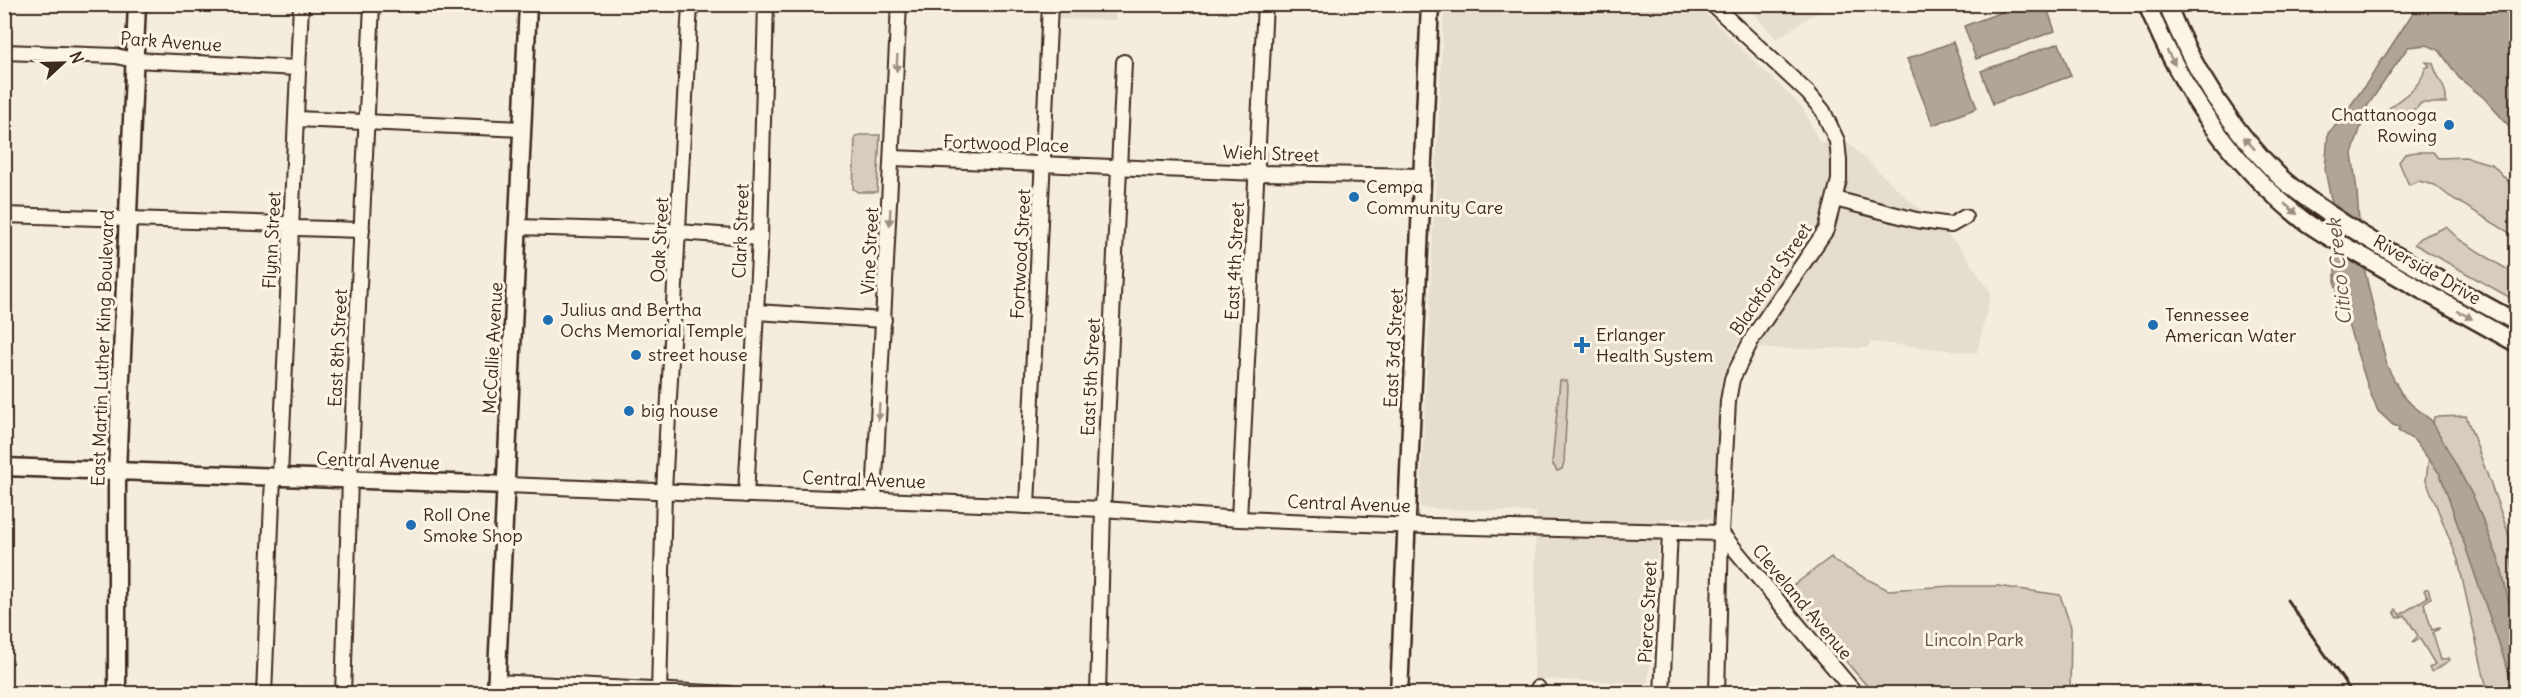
<svg xmlns="http://www.w3.org/2000/svg" width="2521" height="698" font-family="Delius,sans-serif">
	<style>
		.built { fill: #e5ddce }
		.green { fill: #d6cdbd; stroke: #887c6e; stroke-width: 1.5 }
		.water { fill: #b0a596; stroke: #817466; stroke-width: 1.5 }
		.lines { fill: none; stroke-linecap: round; stroke-linejoin: round }
		.minor-casing { stroke: #3b2a1e; stroke-width: 18 }
		.major-casing { stroke: #3b2a1e; stroke-width: 21 }
		.minor { stroke: #fcf5e5; stroke-width: 14 }
		.major { stroke: #fcf5e5; stroke-width: 16 }
		.rail { stroke: #3b2a1e; stroke-width: 3 }
		.oneway { fill: #9c9082 }
		.poi-dot { fill: #1f6fb2; stroke: #fcf5e5; stroke-width: 2 }
		.labels { text-anchor: middle; stroke-width: 6; stroke-linejoin: round; paint-order: stroke }
		.street-label { font-size: 18px; fill: #3b2a1e; stroke: #fcf5e5 }
		.poi-label { font-size: 18px; fill: #3b2a1e; stroke: #fcf5e5; text-anchor: start }
		.park-label { font-size: 18px; fill: #625346; stroke: #fcf5e5 }
		.water-label { font-size: 20px; font-style: italic; fill: #645548; stroke: #fcf5e5 }
	</style>
	<rect width="100%" height="100%" fill="#f4eddd"/>
	<filter id="ink" filterUnits="userSpaceOnUse"><feTurbulence type="fractalNoise" baseFrequency=".0167" numOctaves="2"/><feDisplacementMap in="SourceGraphic" scale="12" xChannelSelector="R" yChannelSelector="G"/><feConvolveMatrix kernelMatrix="1 2 1 2 8 2 1 2 1" color-interpolation-filters="sRGB"/></filter>
	<g filter="url(#ink)">
		<g class="built">
			<polygon points="1056,5 1116,5 1115,20 1056,19"/>
			<polygon points="1444,5 1697,5 1803,108 1819,142 1847,142 1960,247 1991,293 1977,353 1870,342 1868,348 1765,349 1739,341 1722,376 1712,519 1660,518 1648,683 1534,679 1536,512 1420,508"/>
			<polygon points="1747,5 1828,5 1776,39"/>
		</g>
		<g class="green">
			<path d="M2426 62 2433 63C2436 78 2448 87 2446 103H2421L2417 108 2385 122 2383 118 2385 112C2399 98 2422 88 2425 68L2430 66Z"/>
			<polygon points="859,135 880,135 877,192 858,192 853,189 855,137"/>
			<polygon points="2416,152 2433,152 2438,158 2467,157 2493,165 2516,190 2516,237 2449,196 2435,185 2418,181 2409,185 2399,162 2405,154"/>
			<polygon points="2446,227 2460,240 2516,275 2516,301 2414,244 2420,238"/>
			<polygon points="1560,380 1567,381 1568,386 1564,462 1562,469 1557,471 1552,463"/>
			<polygon points="2466,416 2508,532 2516,590 2516,693 2491,693 2485,681 2458,560 2426,480 2434,417"/>
			<polygon points="1831,557 1835,562 1888,590 1951,586 1998,586 2060,595 2071,627 2070,693 1873,693 1786,591"/>
			<polygon points="2425,589 2428,589 2431,598 2424,603 2432,630 2440,628 2433,633 2441,660 2449,658 2450,660 2432,672 2429,668 2435,664 2420,639 2412,642 2418,636 2405,615 2398,618 2394,612 2396,609 2400,615 2428,597 2424,591"/>
		</g>
		<g class="water">
			<polygon points="2046,5 2055,31 1976,59 1964,26 2021,5"/>
			<polygon points="2418,5 2516,5 2516,147 2508,125 2484,98 2459,78 2439,50 2427,45 2408,47 2368,105 2352,154 2357,191 2361,255 2387,366 2401,393 2411,404 2432,421 2474,498 2500,563 2516,635 2516,693 2440,474 2414,440 2398,431 2399,427 2393,425 2378,411 2369,390 2335,284 2335,219 2325,170 2328,133 2338,123 2371,77"/>
			<polygon points="1953,42 1977,108 1933,125 1907,59"/>
			<polygon points="2059,43 2071,76 1993,104 1981,71"/>
		</g>
		<g class="lines">
			<defs>
				<g id="minor">
					<polyline points="1712,4 1808,93 1823,111 1837,141 1839,160 1839,180 1826,230 1753,337 1732,379 1728,401 1721,533 1717,694"/>
					<polyline points="4,52 116,56 134,60 298,68"/>
					<polyline points="296,119 522,129"/>
					<polyline points="893,158 1258,173 1422,176"/>
					<polyline points="1835,199 1916,220 1951,225 1965,217"/>
					<polyline points="4,215 284,224 297,228 362,230"/>
					<polyline points="518,227 679,232 760,238"/>
					<polyline points="756,312 884,320"/>
					<polyline points="280,477 301,4"/>
					<polyline points="507,485 1103,509 1239,519 1390,525 1721,533 1856,694"/>
					<polyline points="746,495 760,238 766,4"/>
					<polyline points="874,500 899,4"/>
					<polyline points="1027,506 1050,4"/>
					<polyline points="1239,519 1265,4"/>
					<polyline points="497,682 730,694"/>
					<polyline points="264,694 273,477"/>
					<polyline points="343,694 350,479 372,4"/>
					<polyline points="659,694 664,491 690,4"/>
					<polyline points="1098,694 1103,509 1124,62"/>
					<polyline points="1538,694 1538,688"/>
					<polyline points="1662,694 1670,532"/>
				</g>
				<g id="major">
					<path d="M2147 4C2182 91 2229 161 2303 220 2325 236 2350 249 2373 262 2421 290 2469 317 2516 343"/>
					<path d="M2167 4C2192 68 2228 125 2277 174 2296 193 2321 208 2343 223 2399 259 2458 290 2516 322"/>
					<polyline points="4,467 507,485"/>
					<polyline points="117,694 117,471 137,4"/>
					<polyline points="496,694 528,4"/>
					<polyline points="1399,694 1430,4"/>
				</g>
			</defs>
			<use href="#minor" class="minor-casing"/>
			<use href="#major" class="major-casing"/>
			<use href="#minor" class="minor"/>
			<use href="#major" class="major"/>
			<polyline class="rail" points="2287,600 2353,694"/>
		</g>
		<defs><path id="oneway-solid" d="M-6-.8H1V-3.2L6.5 0L1 3.2V.8H-6Z" transform="scale(1.5)"/></defs>
		<g class="oneway">
			<use href="#oneway-solid" transform="translate(2171 58) rotate(62)"/>
			<use href="#oneway-solid" transform="translate(897 63) rotate(92)"/>
			<use href="#oneway-solid" transform="translate(2249 143) rotate(-133)"/>
			<use href="#oneway-solid" transform="translate(2291 209) rotate(40)"/>
			<use href="#oneway-solid" transform="translate(890 217) rotate(93)"/>
			<use href="#oneway-solid" transform="translate(2465 315) rotate(29)"/>
			<use href="#oneway-solid" transform="translate(879 412) rotate(93)"/>
		</g>
	</g>
	<g class="poi-dot">
		<circle cx="2449" cy="125" r="6"/>
		<circle cx="1354" cy="197" r="6"/>
		<circle cx="548" cy="320" r="6"/>
		<circle cx="2153" cy="325" r="6"/>
		<path d="M1579 336h6v6h6v6h-6v6h-6v-6h-6v-6h6z"/>
		<circle cx="636" cy="355" r="6"/>
		<circle cx="629" cy="411" r="6"/>
		<circle cx="411" cy="525" r="6"/>
	</g>
	<g class="labels">
		<g class="street-label">
			<text transform="translate(171 42) rotate(4)" y="6">Park Avenue</text>
			<text transform="translate(1006 144) rotate(2)" y="6">Fortwood Place</text>
			<text transform="translate(1271 154) rotate(2)" y="6">Wiehl Street</text>
			<text transform="translate(741 231) rotate(-88)" y="6">Clark Street</text>
			<text transform="translate(272 240) rotate(-87)" y="6">Flynn Street</text>
			<text transform="translate(660 240) rotate(-87)" y="6">Oak Street</text>
			<text transform="translate(870 251) rotate(-87)" y="6">Vine Street</text>
			<text transform="translate(1021 254) rotate(-87)" y="6">Fortwood Street</text>
			<text transform="translate(1235 261) rotate(-87)" y="6">East 4th Street</text>
			<text transform="translate(2427 270) rotate(30)" y="6">Riverside Drive</text>
			<text transform="translate(1771 279) rotate(-56)" y="6">Blackford Street</text>
			<text transform="translate(103 348) rotate(-88)" y="6">East Martin Luther King Boulevard</text>
			<text transform="translate(338 348) rotate(-87)" y="6">East 8th Street</text>
			<text transform="translate(493 348) rotate(-87)" y="6">McCallie Avenue</text>
			<text transform="translate(1394 348) rotate(-87)" y="6">East 3rd Street</text>
			<text transform="translate(1091 377) rotate(-87)" y="6">East 5th Street</text>
			<text transform="translate(378 461) rotate(2)" y="6">Central Avenue</text>
			<text transform="translate(864 480) rotate(2)" y="6">Central Avenue</text>
			<text transform="translate(1349 504) rotate(2)" y="6">Central Avenue</text>
			<text transform="translate(1802 602) rotate(50)" y="6">Cleveland Avenue</text>
			<text transform="translate(1648 612) rotate(-87)" y="6">Pierce Street</text>
		</g>
		<g class="poi-label">
			<text x="2437" y="121" text-anchor="end">Chattanooga<tspan x="2437" dy="21">Rowing</tspan></text>
			<text x="1366" y="193">Cempa<tspan x="1366" dy="21">Community Care</tspan></text>
			<text x="560" y="316">Julius and Bertha<tspan x="560" dy="21">Ochs Memorial Temple</tspan></text>
			<text x="2165" y="321">Tennessee<tspan x="2165" dy="21">American Water</tspan></text>
			<text x="1596" y="341">Erlanger<tspan x="1596" dy="21">Health System</tspan></text>
			<text x="648" y="361">street house</text>
			<text x="641" y="417">big house</text>
			<text x="423" y="521">Roll One<tspan x="423" dy="21">Smoke Shop</tspan></text>
		</g>
		<g class="park-label">
			<text x="1974" y="646">Lincoln Park</text>
		</g>
		<g class="water-label">
			<text transform="translate(2339 272) rotate(-96)" y="7">Citico Creek</text>
		</g>
	</g>
	<rect width="2521" height="698" fill="none" stroke="#fcf5e5" stroke-width="24"/>
	<rect x="12" y="12" width="2497" height="674" fill="none" stroke="#3b2a1e" stroke-width="2" filter="url(#ink)"/>
	<g transform="translate(63 63) rotate(68)" stroke="#fcf5e5" stroke-width="4.5" paint-order="stroke">
	<path d="M0-4.5L10 22L0 15L-10 22Z" fill="#3b2a1e"/>
	<text y="-9" font-size="16" font-weight="bold" text-anchor="middle" fill="#3b2a1e">N</text>
	</g>
</svg>
